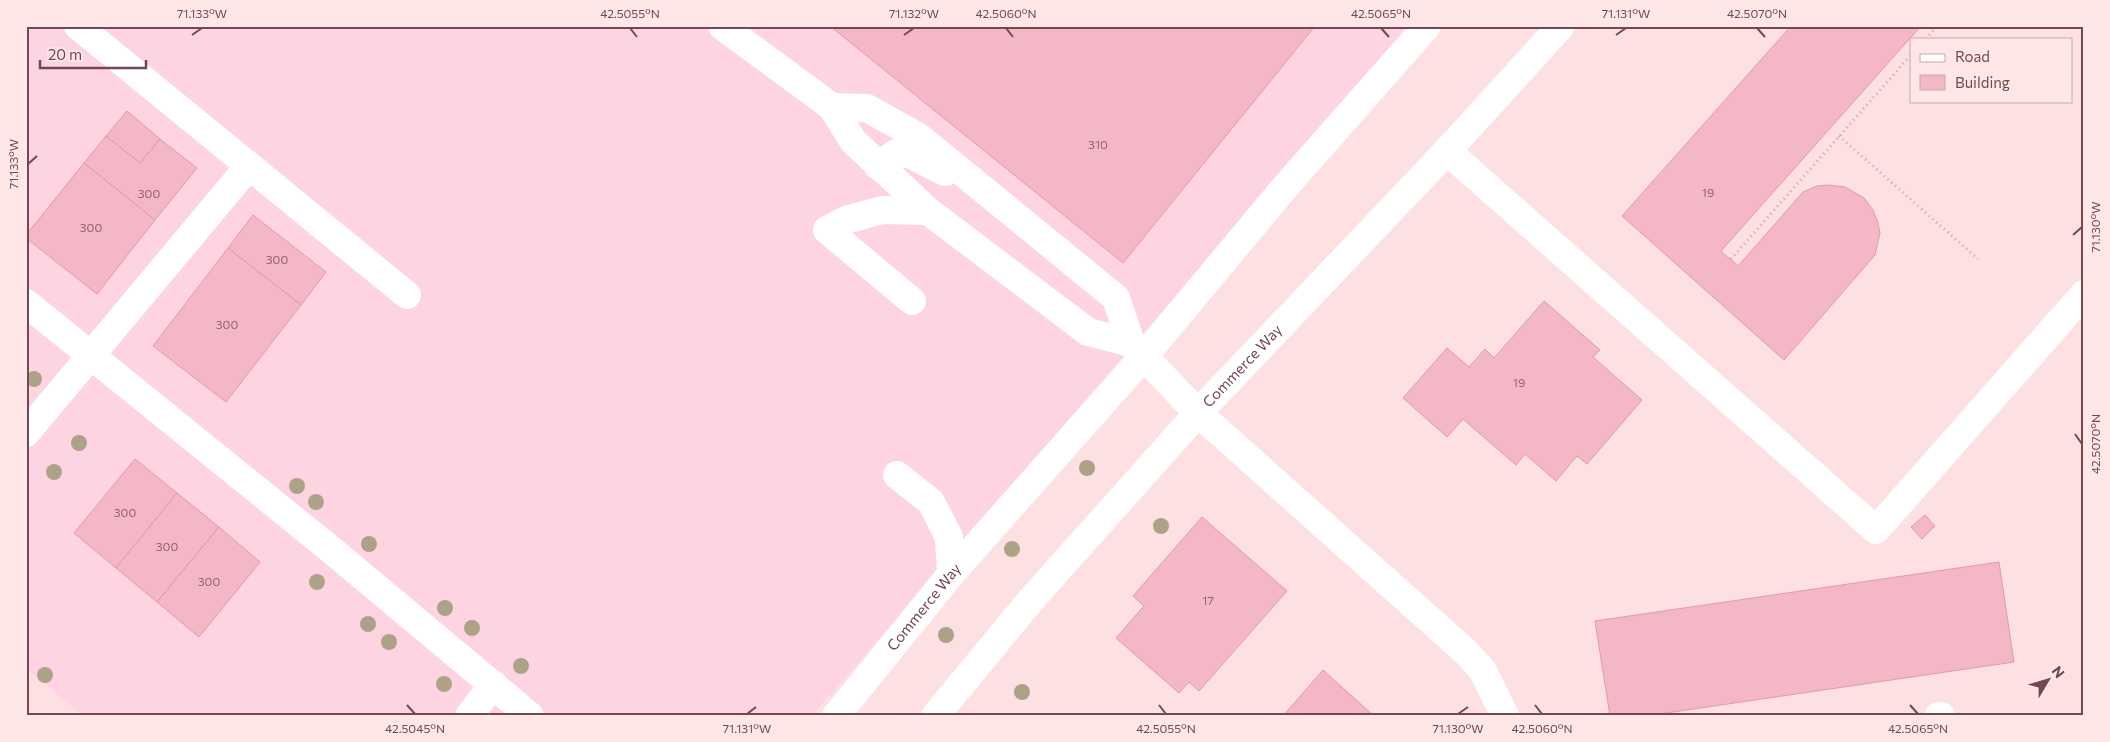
<svg xmlns="http://www.w3.org/2000/svg" width="2110" height="742" font-family="Commissioner,sans-serif">
	<style>
		.commercial { fill: #fed4e2 }
		.building { fill: #f3b7c6; stroke: #e697ac }
		.lines { fill: none; stroke-linecap: round; stroke-linejoin: round }
		.path { stroke: #d79baa; stroke-width: 3; stroke-dasharray: 1 4; stroke-linecap: butt }
		.minor { stroke: #fff; stroke-width: 28 }
		.tree { fill: #ada286 }
		.ticks { fill: none; stroke: #744754; stroke-width: 2 }
		.labels { text-anchor: middle; stroke-width: 5; stroke-linejoin: round; paint-order: stroke }
		.number-label { font-size: 12px; fill: #946370 }
		.street-label { font-size: 15px; fill: #744754; stroke: #ffe7e8 }
		.neatline { fill: none; stroke: #744754; stroke-width: 2 }
		.ticks-label { font-size: 12px; text-anchor: middle; fill: #744754 }
	</style>
	<rect width="100%" height="100%" fill="#fde1e2"/>
	<polygon class="commercial" points="26,26 1409,26 812,716 84,716 26,669"/>
	<g class="building">
		<polygon points="830,26 1315,26 1123,263"/>
		<polygon points="1791,26 1921,26 1721,251 1738,266 1803,192 1817,186 1828,185 1845,187 1864,198 1873,210 1878,223 1880,233 1875,255 1784,360 1622,216"/>
		<polygon points="127,111 160,139 140,163 106,136"/>
		<polygon points="106,136 140,163 160,139 197,168 155,220 84,163"/>
		<polygon points="84,163 155,220 97,294 26,238 26,235"/>
		<polygon points="253,215 326,272 301,305 228,248"/>
		<polygon points="228,248 301,305 226,402 153,346"/>
		<polygon points="1544,301 1600,350 1593,357 1642,400 1587,464 1577,456 1556,481 1525,454 1516,465 1463,419 1447,437 1403,398 1447,348 1469,367 1485,349 1494,358"/>
		<polygon points="135,459 177,493 116,568 74,533"/>
		<polygon points="177,493 219,527 157,602 116,568"/>
		<polygon points="1925,515 1935,526 1922,539 1911,527"/>
		<polygon points="1202,517 1287,591 1199,691 1189,682 1179,693 1116,638 1144,606 1133,596"/>
		<polygon points="219,527 260,562 199,637 157,602"/>
		<polygon points="1999,562 2014,662 1646,716 1610,716 1595,621"/>
		<polygon points="1323,670 1374,716 1283,716"/>
	</g>
	<g class="lines">
		<g class="path">
			<polyline points="1926,39 1937,26"/>
			<polyline points="1839,136 1978,259"/>
			<polyline points="1731,259 1911,55"/>
		</g>
		<g class="minor">
			<polyline points="78,26 407,295"/>
			<polyline points="722,26 832,107 853,141 928,211 1088,332 1131,343"/>
			<polyline points="832,107 867,108 919,137 1116,298 1131,343 1198,413 1467,653 1483,671 1505,716"/>
			<polyline points="1447,151 1876,530 2084,294"/>
			<polyline points="878,166 896,153 909,154 945,172"/>
			<polyline points="912,301 827,230 846,220 882,210 928,211"/>
			<polyline points="26,303 329,548 530,716"/>
			<polyline points="26,433 249,166"/>
			<polyline points="897,475 931,502 949,537 951,574"/>
			<polyline points="469,716 493,684"/>
			<path id="s1" d="M836 716 951 574 1145 355 1285 187 1427 26"/>
			<path id="s2" d="M935 716 1031 600 1198 413 1447 151 1561 26"/>
			<polyline points="1939,716 1941,716"/>
		</g>
	</g>
	<g class="tree">
		<circle cx="34" cy="379" r="8"/>
		<circle cx="79" cy="443" r="8"/>
		<circle cx="1087" cy="468" r="8"/>
		<circle cx="54" cy="472" r="8"/>
		<circle cx="297" cy="486" r="8"/>
		<circle cx="316" cy="502" r="8"/>
		<circle cx="1161" cy="526" r="8"/>
		<circle cx="369" cy="544" r="8"/>
		<circle cx="1012" cy="549" r="8"/>
		<circle cx="317" cy="582" r="8"/>
		<circle cx="445" cy="608" r="8"/>
		<circle cx="368" cy="624" r="8"/>
		<circle cx="472" cy="628" r="8"/>
		<circle cx="946" cy="635" r="8"/>
		<circle cx="389" cy="642" r="8"/>
		<circle cx="521" cy="666" r="8"/>
		<circle cx="45" cy="675" r="8"/>
		<circle cx="444" cy="684" r="8"/>
		<circle cx="1022" cy="692" r="8"/>
	</g>
	<path class="ticks" d="M630 28 637 37M1006 28 1013 37M1381 28 1389 37M1757 28 1765 37M192 35 202 28M904 35 914 28M1616 35 1626 28M28 164 37 156M2073 235 2082 227M2075 434 2082 444M407 705 415 714M1159 705 1166 714M1535 705 1542 714M1910 705 1918 714M747 714 756 707M1458 714 1468 707"/>
	<g class="labels">
		<g class="number-label">
			<text x="1098" y="149">310</text>
			<text x="1708" y="197">19</text>
			<text x="149" y="198">300</text>
			<text x="91" y="232">300</text>
			<text x="277" y="264">300</text>
			<text x="227" y="329">300</text>
			<text x="1519" y="387">19</text>
			<text x="125" y="517">300</text>
			<text x="167" y="551">300</text>
			<text x="209" y="586">300</text>
			<text x="1208" y="605">17</text>
		</g>
		<g class="street-label">
			<text dy="5" stroke="none"><textPath href="#s2" startOffset="466">Commerce Way</textPath></text>
			<text dy="5" stroke="none"><textPath href="#s1" startOffset="140">Commerce Way</textPath></text>
		</g>
	</g>
	<rect width="2110" height="742" fill="none" stroke="#ffe7e8" stroke-width="55"/>
	<rect x="1910" y="38" width="162" height="65" fill="#ffe7e8" stroke="#c7a7ad"/>
	<rect x="1920" y="54" width="25" height="8" fill="#ffffff" stroke="#c7a7ad"/>
	<text x="1955" y="62" font-size="15" fill="#744754">Road</text>
	<rect x="1920" y="75" width="25" height="15" fill="#f3b7c6" stroke="#c7a7ad"/>
	<text x="1955" y="88" font-size="15" fill="#744754">Building</text>
	<g transform="translate(2048 680) rotate(52)" stroke="#ffe7e8" stroke-width="4" paint-order="stroke">
	<path d="M0-4L9 19L0 12L-9 19Z" fill="#744754"/>
	<text y="-8" font-size="14" font-weight="bold" text-anchor="middle" fill="#744754">N</text>
	</g>
	<path d="M40 60v8h106v-8" fill="none" stroke="#744754" stroke-width="2.5"/>
	<text x="48" y="60" font-size="15" fill="#744754" stroke="#ffe7e8" stroke-width="4" paint-order="stroke">20 m</text>
	<rect x="28" y="28" width="2054" height="686" class="neatline"/>
	<g class="ticks-label">
		<text x="202" y="18">71.133°W</text>
		<text x="630" y="18">42.5055°N</text>
		<text x="914" y="18">71.132°W</text>
		<text x="1006" y="18">42.5060°N</text>
		<text x="1381" y="18">42.5065°N</text>
		<text x="1626" y="18">71.131°W</text>
		<text x="1757" y="18">42.5070°N</text>
		<text transform="translate(14 164) rotate(-90)" y="4">71.133°W</text>
		<text transform="translate(2096 227) rotate(-90)" y="4">71.130°W</text>
		<text transform="translate(2096 444) rotate(-90)" y="4">42.5070°N</text>
		<text x="415" y="733">42.5045°N</text>
		<text x="747" y="733">71.131°W</text>
		<text x="1166" y="733">42.5055°N</text>
		<text x="1458" y="733">71.130°W</text>
		<text x="1542" y="733">42.5060°N</text>
		<text x="1918" y="733">42.5065°N</text>
	</g>
</svg>
